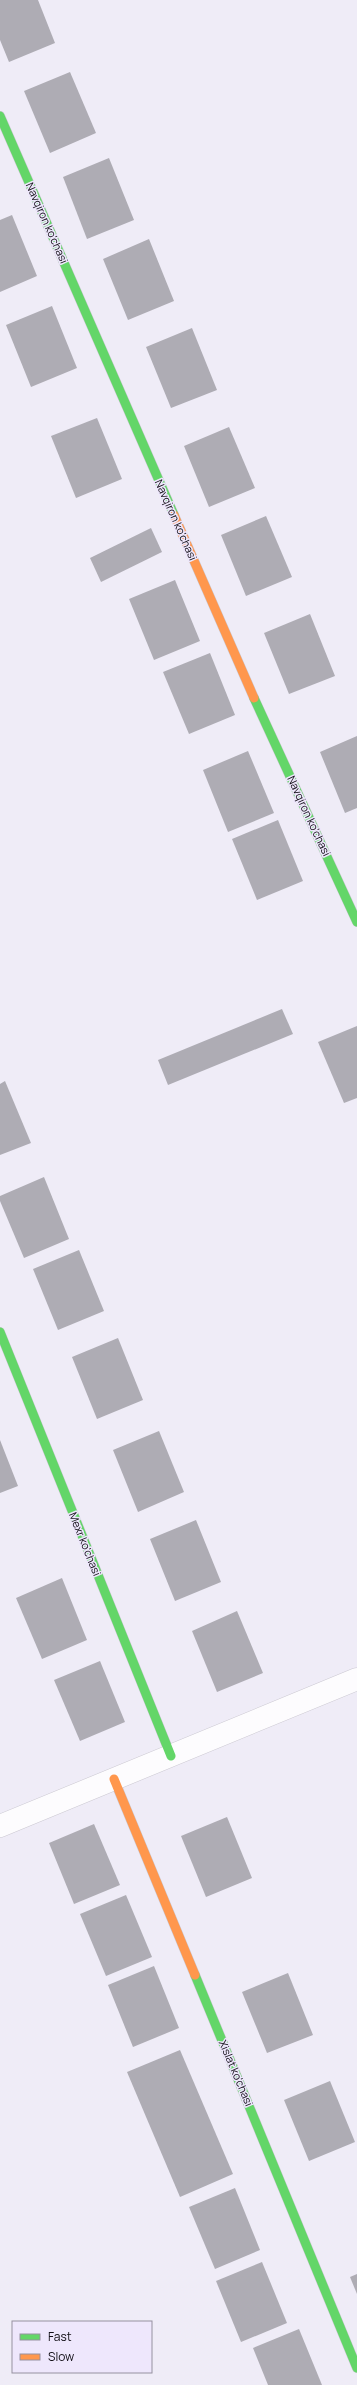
<svg xmlns="http://www.w3.org/2000/svg" width="357" height="2385" font-family="Manrope,sans-serif">
	<style>
		.building { fill: #aeacb4 }
		.lines { fill: none; stroke-linecap: round; stroke-linejoin: round }
		.street-casing { stroke: #cbc8d1; stroke-width: 23 }
		.fast-casing { stroke: #cbc8d1; stroke-width: 10 }
		.slow-casing { stroke: #cbc8d1; stroke-width: 10 }
		.street { stroke: #fdfcfe; stroke-width: 22 }
		.fast { stroke: #63d668; stroke-width: 9 }
		.slow { stroke: #ff974d; stroke-width: 9 }
		.labels { text-anchor: middle; stroke-width: 3; stroke-linejoin: round; paint-order: stroke }
		.street-label { font-size: 11px; fill: #120f16; stroke: #eee7fc }
	</style>
	<rect width="100%" height="100%" fill="#efecf7"/>
	<g class="building">
		<polygon points="0,0 38,0 55,43 9,62 0,40"/>
		<polygon points="70,72 96,133 50,153 24,91"/>
		<polygon points="109,158 134,220 87,239 63,177"/>
		<polygon points="12,215 37,276 0,292 0,220"/>
		<polygon points="149,239 174,301 128,320 103,259"/>
		<polygon points="52,306 77,368 31,387 6,325"/>
		<polygon points="192,328 217,390 171,408 146,347"/>
		<polygon points="97,418 122,479 76,498 51,436"/>
		<polygon points="229,427 255,488 209,507 184,446"/>
		<polygon points="266,516 292,577 246,596 221,535"/>
		<polygon points="151,528 162,552 101,582 90,558"/>
		<polygon points="175,580 200,641 154,660 129,599"/>
		<polygon points="310,614 335,676 289,694 264,633"/>
		<polygon points="210,653 235,715 189,734 163,672"/>
		<polygon points="357,736 357,808 345,813 320,752"/>
		<polygon points="248,751 274,813 228,832 203,770"/>
		<polygon points="278,820 303,881 257,900 232,839"/>
		<polygon points="282,1009 293,1034 168,1085 158,1060"/>
		<polygon points="357,1026 357,1098 344,1103 318,1042"/>
		<polygon points="5,1081 31,1143 0,1155 0,1084"/>
		<polygon points="44,1177 69,1239 24,1258 0,1201 0,1196"/>
		<polygon points="79,1250 104,1311 58,1330 33,1269"/>
		<polygon points="118,1338 143,1400 97,1419 72,1357"/>
		<polygon points="159,1431 184,1492 138,1512 113,1450"/>
		<polygon points="0,1440 18,1486 0,1493"/>
		<polygon points="196,1520 221,1582 175,1601 150,1539"/>
		<polygon points="62,1578 87,1640 42,1659 16,1598"/>
		<polygon points="237,1611 263,1673 217,1692 192,1631"/>
		<polygon points="100,1661 125,1722 80,1741 54,1680"/>
		<polygon points="227,1817 252,1878 206,1897 181,1836"/>
		<polygon points="94,1824 120,1885 74,1904 49,1843"/>
		<polygon points="126,1895 152,1957 106,1976 80,1914"/>
		<polygon points="154,1966 179,2028 133,2047 108,1985"/>
		<polygon points="288,1973 313,2035 267,2053 242,1992"/>
		<polygon points="180,2050 233,2174 180,2197 127,2072"/>
		<polygon points="330,2081 355,2142 309,2161 284,2100"/>
		<polygon points="235,2188 260,2250 215,2269 189,2207"/>
		<polygon points="262,2262 287,2323 241,2342 216,2281"/>
		<polygon points="357,2274 357,2294 350,2277"/>
		<polygon points="299,2329 322,2385 268,2385 253,2348"/>
	</g>
	<g class="lines">
		<defs>
			<polyline id="street" points="0,1826 357,1679"/>
			<g id="fast">
				<polyline points="0,116 174,515"/>
				<polyline points="254,698 357,922"/>
				<polyline points="0,1332 171,1756"/>
				<polyline points="195,1975 357,2368"/>
			</g>
			<g id="slow">
				<polyline points="174,515 254,698"/>
				<polyline points="114,1779 195,1975"/>
			</g>
		</defs>
		<use href="#street" class="street-casing"/>
		<use href="#fast" class="fast-casing"/>
		<use href="#slow" class="slow-casing"/>
		<use href="#street" class="street"/>
		<use href="#fast" class="fast"/>
		<use href="#slow" class="slow"/>
	</g>
	<g class="labels">
		<g class="street-label">
			<text transform="translate(47 223) rotate(66)" y="4">Navqiron ko'chasi</text>
			<text transform="translate(176 520) rotate(66)" y="4">Navqiron ko'chasi</text>
			<text transform="translate(309 816) rotate(65)" y="4">Navqiron ko'chasi</text>
			<text transform="translate(85 1544) rotate(68)" y="4">Mexr ko'chasi</text>
			<text transform="translate(236 2073) rotate(67)" y="4">Xislat ko'chasi</text>
		</g>
	</g>
	<rect x="12" y="2321" width="140" height="52" fill="#eee7fc" stroke="#9691a0"/>
	<rect x="20" y="2334" width="20" height="6" fill="#63d668" stroke="#9691a0"/>
	<text x="48" y="2341" font-size="12" fill="#120f16">Fast</text>
	<rect x="20" y="2354" width="20" height="6" fill="#ff974d" stroke="#9691a0"/>
	<text x="48" y="2361" font-size="12" fill="#120f16">Slow</text>
</svg>
